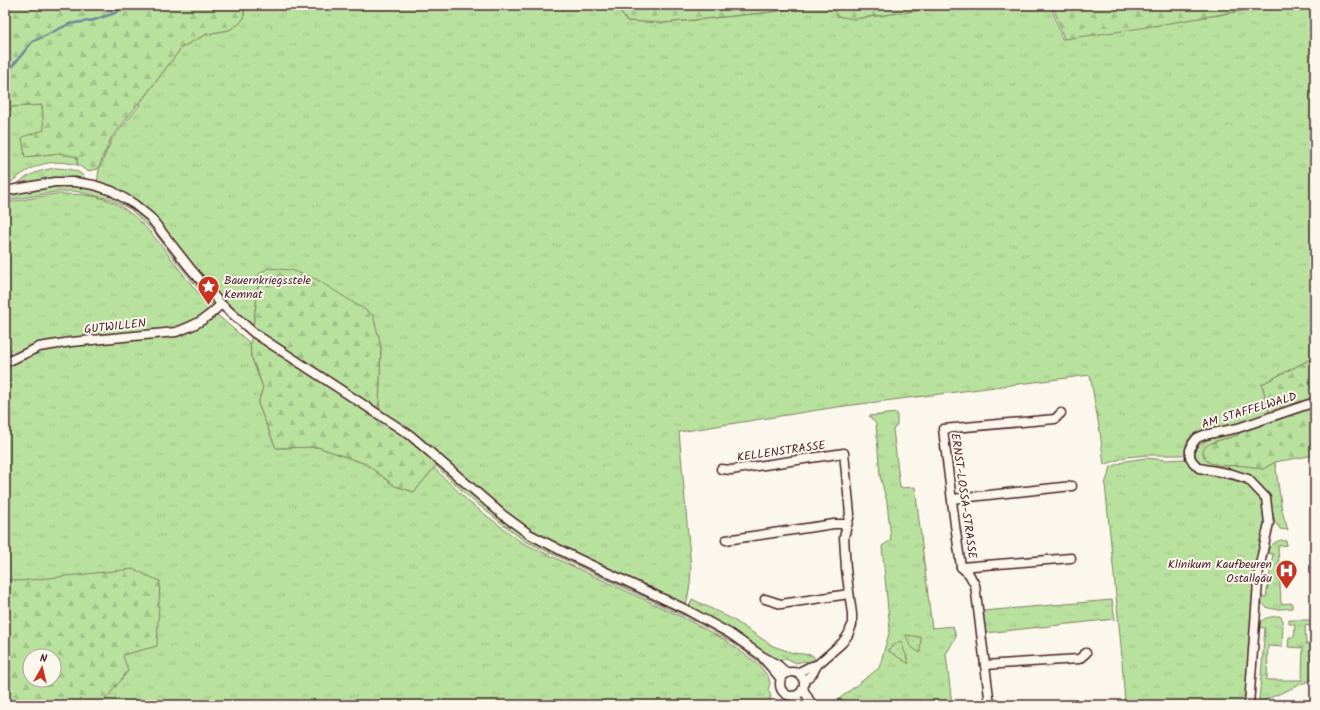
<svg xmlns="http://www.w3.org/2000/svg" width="1320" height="710" font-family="Kalam,sans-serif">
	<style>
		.grass { fill: url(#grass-tufts); stroke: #818064 }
		.forest { fill: url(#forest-firs); stroke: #818064; fill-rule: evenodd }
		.park { fill: url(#park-dots); stroke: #818064 }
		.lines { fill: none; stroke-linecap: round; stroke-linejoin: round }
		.stream { stroke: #70859e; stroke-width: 2.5 }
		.minor-casing { stroke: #4a1f2b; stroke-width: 11 }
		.minor { stroke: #fbf7ec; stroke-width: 8 }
		.labels { text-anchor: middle; stroke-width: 4; stroke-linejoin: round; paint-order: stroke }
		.poi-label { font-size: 12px; fill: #4a1f2b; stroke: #fbf7ec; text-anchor: start }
		.street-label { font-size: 12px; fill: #4a1f2b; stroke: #fbf7ec }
	</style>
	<defs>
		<pattern id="grass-tufts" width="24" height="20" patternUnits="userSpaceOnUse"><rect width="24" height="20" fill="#b8e19e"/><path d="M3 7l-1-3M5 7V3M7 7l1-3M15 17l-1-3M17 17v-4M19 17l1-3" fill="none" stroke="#a0c188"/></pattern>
		<pattern id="forest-firs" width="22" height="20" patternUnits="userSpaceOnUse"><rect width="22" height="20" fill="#b8e19e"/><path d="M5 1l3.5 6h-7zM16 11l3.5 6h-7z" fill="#a0c188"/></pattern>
		<pattern id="park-dots" width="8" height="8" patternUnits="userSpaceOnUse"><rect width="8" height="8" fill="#b8e19e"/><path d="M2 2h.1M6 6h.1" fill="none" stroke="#a0c188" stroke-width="1.8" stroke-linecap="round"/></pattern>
	</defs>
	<rect width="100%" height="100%" fill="#fbf7ec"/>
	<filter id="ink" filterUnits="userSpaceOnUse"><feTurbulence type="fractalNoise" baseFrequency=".025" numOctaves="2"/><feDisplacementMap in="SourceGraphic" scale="8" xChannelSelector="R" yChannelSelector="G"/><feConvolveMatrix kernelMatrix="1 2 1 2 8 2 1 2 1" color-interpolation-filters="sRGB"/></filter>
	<g filter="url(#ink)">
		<g class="grass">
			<path d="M244 5H621V13L627 21 664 23 772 12 807 5H830L853 19 961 5H1051L1062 39 1230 13 1275 5H1315V357L1262 384 1270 415C1259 419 1248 422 1237 425 1223 428 1203 426 1192 435 1186 441 1185 447 1185 455H1147L1126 457 1104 465 1100 432 1090 375 837 407 679 432 691 568 690 584 686 607 531 532 505 513 412 432 379 409 381 346 260 273 253 327 223 301 193 267 152 215 97 183 99 170 112 139 140 105 139 104 182 47 207 34 229 30 244 18Z"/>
			<path d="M42 105 45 130 25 157 60 153 77 157 78 165C47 157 29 167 5 187V126L11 107Z"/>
			<path d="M56 168C68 169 79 169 86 179 60 176 40 180 15 186 26 175 40 170 56 168Z"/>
			<polygon points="75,186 94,188 111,194 134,207 148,220 219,305 215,309 176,261 155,233 130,209 110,199 74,191 55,192 5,201 5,195 55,187"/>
			<path d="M55 194C73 194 93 194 110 201 140 214 160 244 180 270 190 283 201 297 213 310L203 318 175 330 71 340 5 361V203Z"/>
			<polygon points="215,313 250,343 251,356 263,387 258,404 276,448 318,447 366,464 395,486 414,492 434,468 469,502 521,542 684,618 725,640 758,664 768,676 770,683 768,690 771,696 769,703 781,705 101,705 127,671 20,581 5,579 5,365 40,349 176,333"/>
			<polygon points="897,413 897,426 893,429 900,488 915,487 932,628 953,626 956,637 946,654 952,705 831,705 879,668 890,630 882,546 891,540 887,502 880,476 876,424 869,416"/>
			<path d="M1240 432 1238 435 1213 442 1206 460C1217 467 1231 464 1244 465 1250 466 1256 468 1263 469L1275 462 1282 511 1288 530 1280 529 1275 522 1269 497 1262 486 1250 476 1201 464C1179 440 1225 436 1240 432Z"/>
			<path d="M1146 458 1167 460 1186 459C1189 464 1193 469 1198 472 1216 480 1241 476 1255 492 1260 498 1263 503 1264 511 1266 530 1259 550 1257 568 1251 613 1249 660 1246 705H1125L1121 646 1105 484 1111 467 1126 461Z"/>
			<polygon points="438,463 502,518 685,612 684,616 523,540 471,499 436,466"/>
			<path d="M1281 540 1286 541 1287 545 1278 546 1281 604 1292 603V608C1281 609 1262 613 1260 597H1266L1273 554 1267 553C1269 546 1274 542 1281 540Z"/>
			<polygon points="692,599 732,619 773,646 793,653 812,655 815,659 808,662 805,661 796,663 786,658 779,662 689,608"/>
			<polygon points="1112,600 1115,619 985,633 983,611"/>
			<path d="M686 613C716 629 747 644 769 670L768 671C744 647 715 632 685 616Z"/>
			<path d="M1279 616 1281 617 1283 621 1282 647 1268 646 1267 680H1302L1303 648 1288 647 1289 637H1294L1295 624H1289V620H1315V625L1305 626 1306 644H1315V678L1263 701H1259L1265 628 1258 627C1261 617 1270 617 1279 616Z"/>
		</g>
		<g class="forest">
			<polygon points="5,5 244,5 244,18 239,24 229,30 207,34 182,47 148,92 111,138 98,169 87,171 78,165 77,157 60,153 25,157 22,137 44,130 42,105 11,107 5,126"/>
			<polygon points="621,5 807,5 772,12 664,23 627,21 621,13"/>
			<polygon points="830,5 961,5 853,19 837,16 832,6"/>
			<polygon points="1053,5 1275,5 1129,30 1064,39"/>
			<polygon points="268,268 291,270 316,279 373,315 381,346 379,409 281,346 253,327 260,273"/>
			<polygon points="252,335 407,438 438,463 414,492 395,486 366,464 318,447 276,448 258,404 263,387 251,356 250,343"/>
			<polygon points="1315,357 1315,400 1270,415 1262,384"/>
			<path d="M1315 406V455L1275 462 1263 469C1257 468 1251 466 1244 466 1232 464 1207 470 1203 454 1202 448 1207 445 1212 443 1220 439 1230 438 1238 435L1240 432Z"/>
			<path d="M133 569 160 581 157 646 123 655 128 671 101 705H5V579L20 581ZM30 656H54V680H30Z"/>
		</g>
		<g class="park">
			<polygon points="906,635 921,637 920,653 910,646"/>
			<polygon points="901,641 909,664 887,650"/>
		</g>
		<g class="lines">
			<polyline class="stream" points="5,81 10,69 32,42 69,24 94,20 115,13 126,5"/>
			<defs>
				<g id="minor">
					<polyline points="5,191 55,182 75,182 94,185 112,191 134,204 150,217 190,268 221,304 254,333 410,435 503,515 529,534 568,554 687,610 729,633 762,656 778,665 787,673"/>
					<path d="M5 363 39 347 71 342 176 332C196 325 207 319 221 304"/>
					<polyline points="721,469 731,470 844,453 850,514 844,537 846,569 852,614 852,625 848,635 842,643 817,665 813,673 804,681"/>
					<polyline points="952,499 1072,486"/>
					<polyline points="726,540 834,524 847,524"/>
					<polyline points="961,567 1071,558"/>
					<polyline points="765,599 781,604 849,594"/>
					<polyline points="763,658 781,679"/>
					<polyline points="985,665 1079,659 1086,653"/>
					<circle cx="792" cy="684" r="12"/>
					<polyline points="797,673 809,667 817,665"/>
					<polyline points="803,689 812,705"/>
					<polyline points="793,696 803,705"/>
					<polyline points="990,705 975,585 969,574 961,567 955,525 943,429 1055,419 1061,413"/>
					<polyline points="1249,705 1259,569 1269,523 1266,498 1248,479 1232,474 1199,468 1193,462 1190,457 1190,450 1193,443 1197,438 1204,435 1238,428 1315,402"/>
				</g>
			</defs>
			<use href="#minor" class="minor-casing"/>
			<use href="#minor" class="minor"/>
		</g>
	</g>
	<defs>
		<symbol id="sight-pin" viewBox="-11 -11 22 30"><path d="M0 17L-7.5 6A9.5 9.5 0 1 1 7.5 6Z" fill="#c8321e" stroke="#fbf7ec"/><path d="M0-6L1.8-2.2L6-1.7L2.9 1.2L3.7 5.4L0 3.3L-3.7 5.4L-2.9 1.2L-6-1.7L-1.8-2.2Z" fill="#fff"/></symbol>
		<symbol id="hospital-pin" viewBox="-11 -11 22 30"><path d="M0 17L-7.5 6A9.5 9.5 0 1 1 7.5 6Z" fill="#c8321e" stroke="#fbf7ec"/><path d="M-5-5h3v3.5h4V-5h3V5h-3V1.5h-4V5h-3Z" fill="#fff"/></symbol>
	</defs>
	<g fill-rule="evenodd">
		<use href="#sight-pin" x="196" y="274" width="25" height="34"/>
		<use href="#hospital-pin" x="1274" y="558" width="25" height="34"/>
	</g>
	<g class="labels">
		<g class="poi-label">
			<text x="224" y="284">Bauernkriegsstele<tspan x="224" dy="14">Kemnat</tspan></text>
			<text x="1272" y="568" text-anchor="end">Klinikum Kaufbeuren<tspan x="1272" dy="14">Ostallgäu</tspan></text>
		</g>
		<g class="street-label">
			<text transform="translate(115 326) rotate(-6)" y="4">GUTWILLEN</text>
			<text transform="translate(1249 410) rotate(-17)" y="4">AM STAFFELWALD</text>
			<text transform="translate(781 451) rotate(-8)" y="4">KELLENSTRASSE</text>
			<text transform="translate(964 496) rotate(82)" y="4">ERNST-LOSSA-STRASSE</text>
		</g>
	</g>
	<rect width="1320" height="710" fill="none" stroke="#fbf7ec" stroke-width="20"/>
	<rect x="10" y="10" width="1300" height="690" fill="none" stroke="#4a1f2b" stroke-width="1.5" filter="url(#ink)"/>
	<g transform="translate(42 668) rotate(8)"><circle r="19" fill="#fbf7ec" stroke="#b4a19f"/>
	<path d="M0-3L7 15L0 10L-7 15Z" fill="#c8321e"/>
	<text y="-6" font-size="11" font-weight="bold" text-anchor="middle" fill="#4a1f2b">N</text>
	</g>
</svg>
